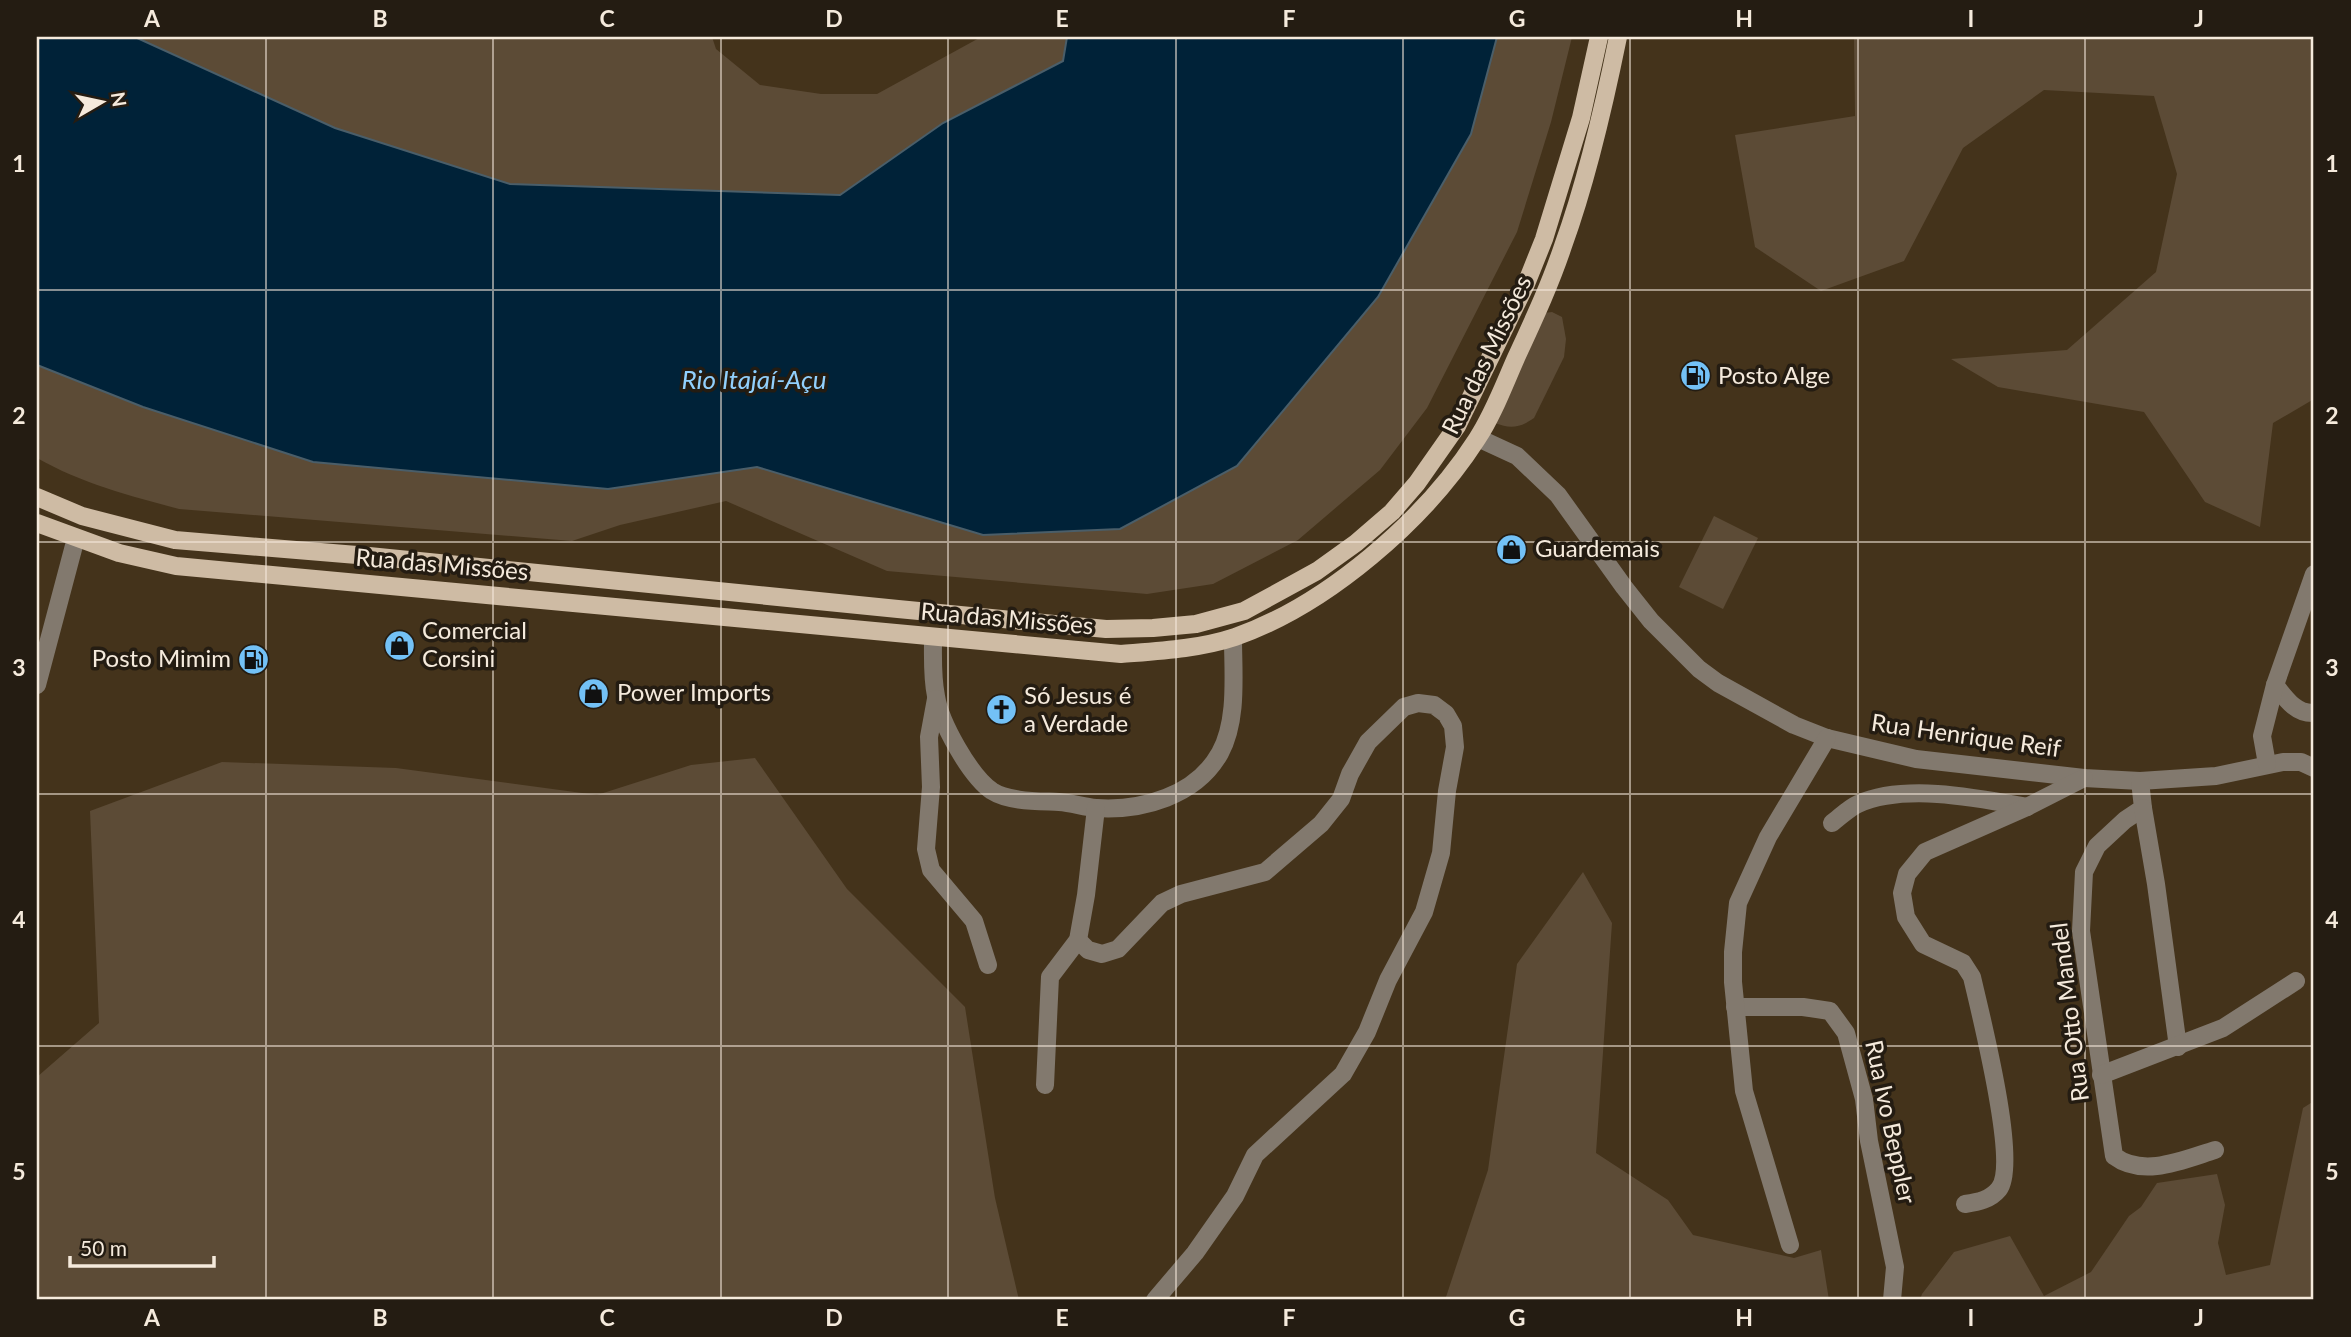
<svg xmlns="http://www.w3.org/2000/svg" width="2351" height="1337" font-family="Lato,sans-serif">
	<style>
		.green { fill: #5c4b36 }
		.water { fill: #002238; stroke: #4a5e69; stroke-width: 2 }
		.lines { fill: none; stroke-linecap: round; stroke-linejoin: round }
		.minor { stroke: #82796e; stroke-width: 18 }
		.major { stroke: #cebba4; stroke-width: 18 }
		.grid { fill: none; stroke: #f5eadc; stroke-width: 2; stroke-opacity: 0.55 }
		.labels { text-anchor: middle; stroke-width: 7; stroke-linejoin: round; paint-order: stroke }
		.street-label { font-size: 24px; fill: #f5eadc; stroke: #241c12 }
		.poi-label { font-size: 24px; fill: #f5eadc; stroke: #241c12; text-anchor: start }
		.water-label { font-size: 26px; font-style: italic; fill: #91d0fd; stroke: #241c12 }
		.neatline { fill: none; stroke: #f5eadc; stroke-width: 2.5 }
		.grid-label { font-size: 23px; text-anchor: middle; font-weight: bold; fill: #f5eadc }
	</style>
	<rect width="100%" height="100%" fill="#44331b"/>
	<g class="green">
		<polygon points="135,37 712,37 716,49 760,85 821,94 877,94 981,37 1067,37 1063,61 943,123 840,195 510,184 335,128"/>
		<path d="M1497 37H1572L1551 122 1517 232 1427 408 1380 470 1298 540 1213 584 1147 594 887 571 726 501 620 525 572 541 179 509C130 496 81 483 37 458V365L143 407 608 489 757 467 983 535 1471 134Z"/>
		<polygon points="1854,37 2314,37 2314,399 2273,423 2260,527 2205,502 2144,412 1998,387 1951,359 2067,350 2156,272 2177,174 2154,96 2044,90 1963,148 1904,261 1821,291 1755,247 1735,135 1855,116"/>
		<path d="M1552 312 1562 317 1566 339 1564 357 1534 418C1520 428 1510 429 1495 423L1544 313Z"/>
		<polygon points="1714,516 1758,538 1723,609 1679,587"/>
		<polygon points="755,758 847,889 965,1007 995,1198 1019,1300 37,1300 37,1077 99,1023 90,811 222,762 396,768 597,795 691,765"/>
		<polygon points="1583,872 1612,923 1596,1153 1668,1200 1693,1235 1794,1258 1821,1250 1829,1300 1445,1300 1488,1170 1517,964"/>
		<polygon points="2314,1101 2314,1300 1920,1300 1922,1294 1954,1252 2010,1236 2044,1296 2091,1272 2129,1216 2141,1207 2157,1183 2217,1174 2225,1205 2218,1243 2226,1275 2270,1265 2303,1108"/>
	</g>
	<polygon class="water" points="37,37 135,37 335,128 510,184 840,195 943,123 1063,61 1067,37 1497,37 1471,134 1378,297 1237,466 1120,529 983,535 757,467 608,489 313,462 143,407 37,365"/>
	<g class="lines">
		<g class="minor">
			<polyline points="1478,438 1517,456 1558,495 1624,587 1651,621 1699,669 1718,683 1794,725 1827,738 1916,759 2084,778 2140,781 2216,776 2283,762 2301,762 2314,768"/>
			<path d="M933 638C933 658 932 677 936 696 940 722 970 776 992 791 1009 802 1040 801 1059 802 1072 803 1084 807 1096 808 1142 811 1196 796 1220 753 1238 720 1233 674 1233 638"/>
			<polyline points="37,685 76,538"/>
			<path d="M2275 685C2286 699 2296 714 2314 713"/>
			<polyline points="936,699 929,737 931,787 926,849 931,870 974,921 988,965"/>
			<polyline points="2267,764 2262,736 2275,685 2314,574"/>
			<path d="M2140 781 2143 808 2125 820 2097 846 2084 872 2081 931 2114 1156C2143 1178 2183 1160 2215 1150"/>
			<polyline points="2143,808 2156,884 2178,1047"/>
			<path d="M1832 823C1840 817 1849 808 1858 804 1905 783 1978 798 2027 807"/>
			<polyline points="1078,940 1088,950 1102,954 1118,949 1162,903 1181,894 1265,872 1321,824 1341,799 1350,774 1368,742 1404,707 1418,703 1434,705 1446,714 1453,726 1455,747 1447,791 1441,853 1424,912 1388,980 1367,1032 1343,1074 1255,1155 1235,1196 1195,1253 1155,1300"/>
			<polyline points="1735,1007 1803,1007 1830,1011 1846,1033 1864,1099 1869,1141 1895,1267 1892,1300"/>
			<polyline points="2101,1075 2223,1028 2296,981"/>
			<polyline points="1045,1085 1050,977 1078,940 1086,895 1096,808"/>
			<path d="M1965 1204C1978 1202 1990 1200 1999 1189 2019 1164 1980 1012 1972 977L1963 963 1923 944 1906 917 1902 893 1907 874 1925 852 2027 807 2084 778"/>
			<polyline points="1790,1245 1744,1091 1733,982 1733,952 1738,903 1768,837 1827,738"/>
		</g>
		<g class="major">
			<polyline points="37,497 82,516 175,540 369,556 898,609 1106,629 1153,628 1196,624 1244,611 1317,571 1356,543 1392,512 1417,483 1457,426 1526,284 1544,239 1581,118 1599,37"/>
			<path d="M37 523 119 553 176 566 1121 654C1158 651 1199 649 1235 637 1327 605 1425 520 1477 439 1493 415 1504 385 1516 358 1533 321 1550 285 1563 246 1587 180 1604 106 1618 37"/>
		</g>
	</g>
	<path class="grid" d="M266 37V1300M493 37V1300M721 37V1300M948 37V1300M1176 37V1300M1403 37V1300M1630 37V1300M1858 37V1300M2085 37V1300M37 290H2314M37 542H2314M37 794H2314M37 1046H2314"/>
	<defs>
		<symbol id="fuel-disc" viewBox="-11 -11 22 22"><circle r="9.5" fill="#73c1f6" stroke="#241c12"/><path d="M-5.5-6h7V0h2V4h1.3V-2.5L3-4.5l.8-.8L6-3V5H2.5V1h-1V6h-7ZM-4.2-4.7v3.2H.2V-4.7Z" fill="#111"/></symbol>
		<symbol id="shop-disc" viewBox="-11 -11 22 22"><circle r="9.5" fill="#73c1f6" stroke="#241c12"/><path d="M-5-2.5h2.3a2.7 3.5 0 0 1 5.4 0H5L5.5 6h-11ZM-1.5-2.5h3a1.5 2.3 0 0 0-3 0Z" fill="#111"/></symbol>
		<symbol id="church-disc" viewBox="-11 -11 22 22"><circle r="9.5" fill="#73c1f6" stroke="#241c12"/><path d="M-1.2-6h2.4v3.5h3.3v2.4h-3.3V6h-2.4V-.1h-3.3v-2.4h3.3Z" fill="#111"/></symbol>
	</defs>
	<g fill-rule="evenodd">
		<use href="#fuel-disc" x="1678" y="358" width="35" height="35"/>
		<use href="#shop-disc" x="1494" y="532" width="35" height="35"/>
		<use href="#shop-disc" x="382" y="628" width="35" height="35"/>
		<use href="#fuel-disc" x="236" y="642" width="35" height="35"/>
		<use href="#shop-disc" x="576" y="676" width="35" height="35"/>
		<use href="#church-disc" x="984" y="692" width="35" height="35"/>
	</g>
	<g class="labels">
		<g class="street-label">
			<text transform="translate(1487 355) rotate(-64)" y="8">Rua das Missões</text>
			<text transform="translate(442 565) rotate(5)" y="8">Rua das Missões</text>
			<text transform="translate(1007 619) rotate(5)" y="8">Rua das Missões</text>
			<text transform="translate(1966 736) rotate(8)" y="8">Rua Henrique Reif</text>
			<text transform="translate(2070 1012) rotate(-97)" y="8">Rua Otto Mandel</text>
			<text transform="translate(1890 1122) rotate(78)" y="8">Rua Ivo Beppler</text>
		</g>
		<g class="poi-label">
			<text x="1718" y="384">Posto Alge</text>
			<text x="1535" y="557">Guardemais</text>
			<text x="422" y="639">Comercial<tspan x="422" dy="28">Corsini</tspan></text>
			<text x="231" y="667" text-anchor="end">Posto Mimim</text>
			<text x="617" y="701">Power Imports</text>
			<text x="1024" y="704">Só Jesus é<tspan x="1024" dy="28">a Verdade</tspan></text>
		</g>
		<g class="water-label">
			<text x="754" y="389">Rio Itajaí-Açu</text>
		</g>
	</g>
	<rect width="2351" height="1337" fill="none" stroke="#241c12" stroke-width="77"/>
	<g transform="translate(102 102) rotate(81)" stroke="#241c12" stroke-width="5" paint-order="stroke">
	<path d="M0-5L12 26L0 18L-12 26Z" fill="#f5eadc"/>
	<text y="-10" font-size="19" font-weight="bold" text-anchor="middle" fill="#f5eadc">N</text>
	</g>
	<path d="M70 1256v10h144v-10" fill="none" stroke="#f5eadc" stroke-width="3.5"/>
	<text x="80" y="1256" font-size="21" fill="#f5eadc" stroke="#241c12" stroke-width="5" paint-order="stroke">50 m</text>
	<rect x="38" y="38" width="2274" height="1260" class="neatline"/>
	<g class="grid-label">
		<text x="152" y="27">A</text>
		<text x="380" y="27">B</text>
		<text x="607" y="27">C</text>
		<text x="834" y="27">D</text>
		<text x="1062" y="27">E</text>
		<text x="1289" y="27">F</text>
		<text x="1517" y="27">G</text>
		<text x="1744" y="27">H</text>
		<text x="1971" y="27">I</text>
		<text x="2199" y="27">J</text>
		<text x="19" y="172">1</text>
		<text x="2332" y="172">1</text>
		<text x="19" y="424">2</text>
		<text x="2332" y="424">2</text>
		<text x="19" y="676">3</text>
		<text x="2332" y="676">3</text>
		<text x="19" y="928">4</text>
		<text x="2332" y="928">4</text>
		<text x="19" y="1180">5</text>
		<text x="2332" y="1180">5</text>
		<text x="152" y="1326">A</text>
		<text x="380" y="1326">B</text>
		<text x="607" y="1326">C</text>
		<text x="834" y="1326">D</text>
		<text x="1062" y="1326">E</text>
		<text x="1289" y="1326">F</text>
		<text x="1517" y="1326">G</text>
		<text x="1744" y="1326">H</text>
		<text x="1971" y="1326">I</text>
		<text x="2199" y="1326">J</text>
	</g>
</svg>
